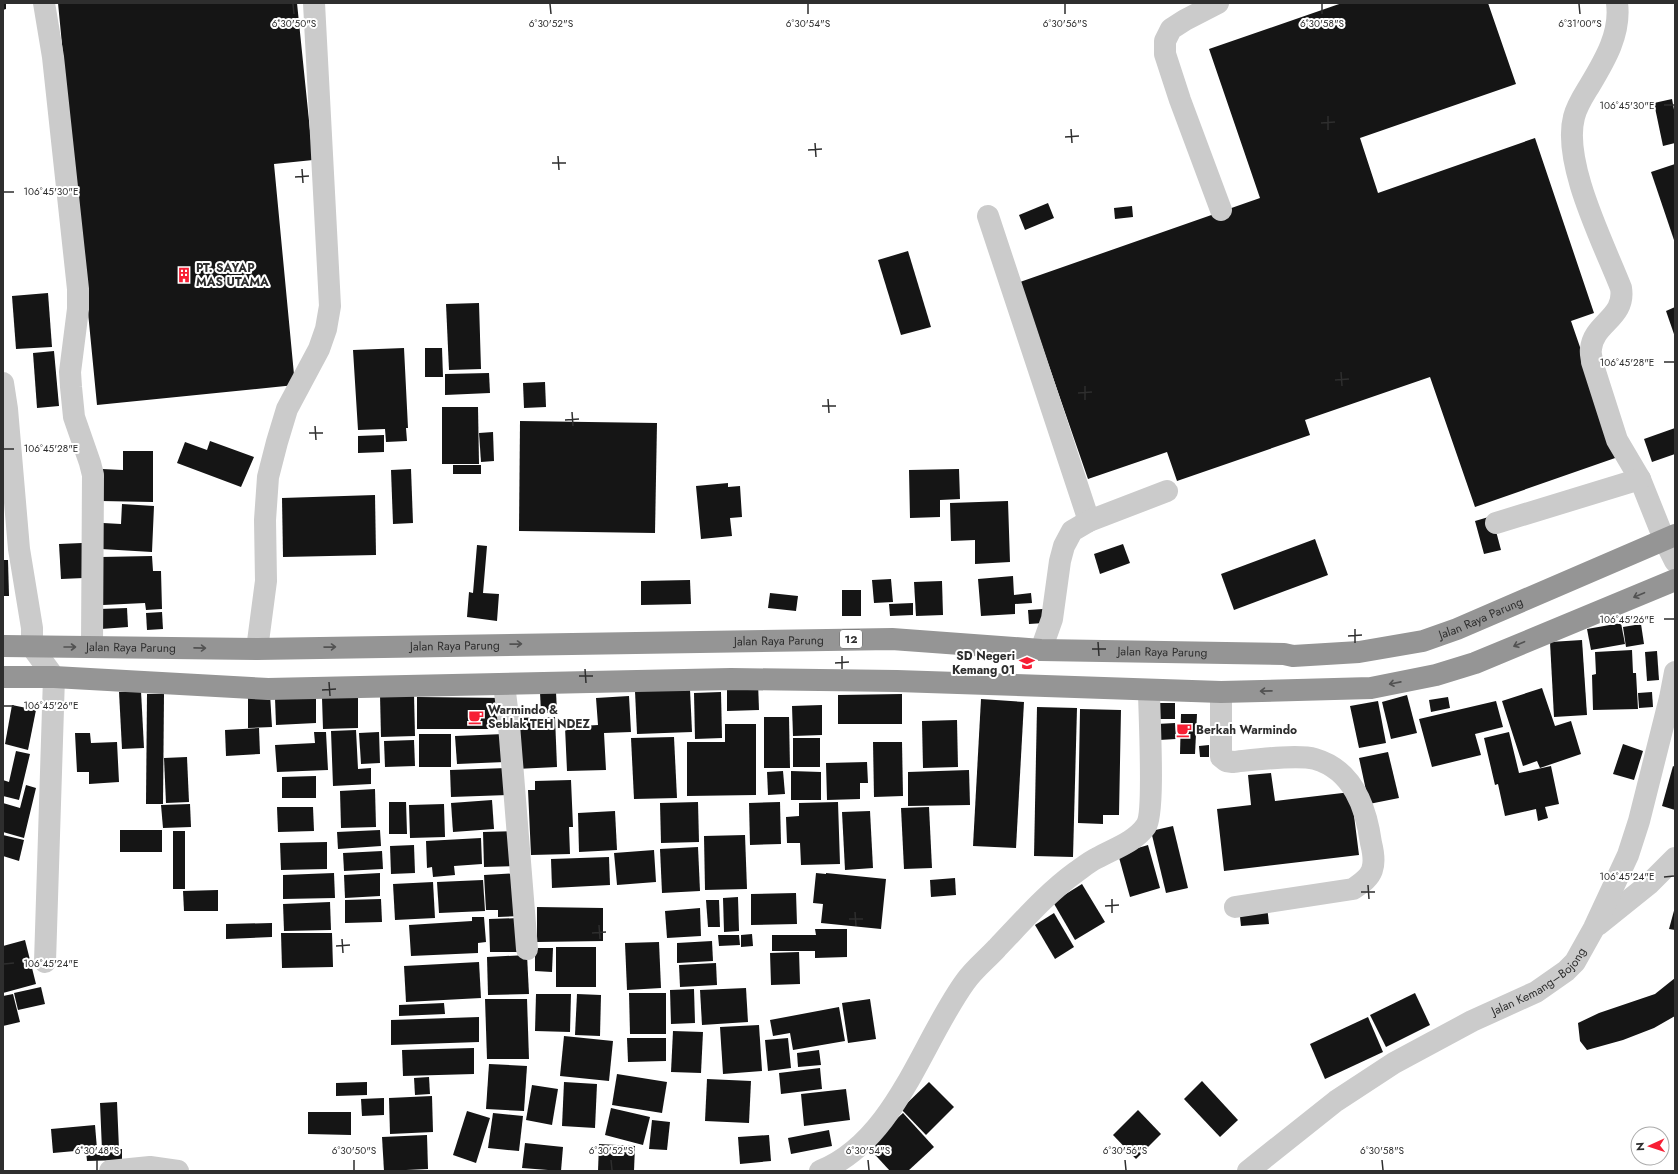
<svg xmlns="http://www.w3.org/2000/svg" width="1678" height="1174" font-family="Jost,sans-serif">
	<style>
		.building { fill: #151515 }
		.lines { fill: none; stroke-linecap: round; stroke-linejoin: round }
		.minor { stroke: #cbcbcb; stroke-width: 22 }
		.highway { stroke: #959595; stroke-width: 22 }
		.oneway { stroke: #525252 }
		.ticks { fill: none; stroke: #2e2e2e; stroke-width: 1.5 }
		.labels { text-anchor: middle; stroke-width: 4; stroke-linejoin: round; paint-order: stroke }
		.shield { fill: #fff; stroke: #6d6d6d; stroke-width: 1 }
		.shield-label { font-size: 11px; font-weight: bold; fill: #2e2e2e }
		.poi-label { font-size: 12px; font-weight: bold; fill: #2e2e2e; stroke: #fff; text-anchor: start }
		.street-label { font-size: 12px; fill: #2e2e2e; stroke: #fff }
		.ticks-label { font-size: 10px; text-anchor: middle; fill: #2e2e2e; stroke: #fff; stroke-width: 4; stroke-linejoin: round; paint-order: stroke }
	</style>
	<rect width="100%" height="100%" fill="#fff"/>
	<g class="building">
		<polygon points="3,3 6,3 6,9 3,10"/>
		<polygon points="58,3 297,3 313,160 274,164 295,385 97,405"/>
		<polygon points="1342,3 1488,3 1516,84 1360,138 1378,193 1535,138 1594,313 1571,321 1618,457 1475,507 1430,377 1305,420 1310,435 1177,481 1167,452 1088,479 1020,282 1260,198 1209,49"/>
		<polygon points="1672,99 1675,115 1675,143 1663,146 1654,103"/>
		<polygon points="1675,164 1675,243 1651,172"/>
		<polygon points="1048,203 1054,218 1025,230 1019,215"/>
		<polygon points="1132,206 1133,217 1115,219 1114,208"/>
		<polygon points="908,251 931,327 901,335 878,260"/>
		<polygon points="48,293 52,347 16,349 12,296"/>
		<polygon points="479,303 481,369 449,370 446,304"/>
		<polygon points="1675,307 1675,337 1666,311"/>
		<polygon points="404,348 408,428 406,428 407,441 386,442 385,429 358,430 353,350"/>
		<polygon points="425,348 442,348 443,377 425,377"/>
		<polygon points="54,351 59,406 37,408 33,353"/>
		<polygon points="489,373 490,393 445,395 445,374"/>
		<polygon points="545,382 546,407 524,408 523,383"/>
		<polygon points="442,407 478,407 479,464 442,464"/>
		<polygon points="520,421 657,423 655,533 519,531"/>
		<polygon points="1675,428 1675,454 1652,462 1644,439"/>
		<polygon points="493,432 494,461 481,462 479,433"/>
		<polygon points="384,435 384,452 358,453 358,436"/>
		<polygon points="210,441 254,457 241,487 177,463 185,442 207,450"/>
		<polygon points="123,451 153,451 153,502 101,501 102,469 123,470"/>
		<rect x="453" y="465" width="28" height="9"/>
		<polygon points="411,469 413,523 393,524 391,470"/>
		<polygon points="959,469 960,499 940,500 940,517 910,518 909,470"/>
		<polygon points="728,483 728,487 740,486 742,517 730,518 732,536 701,539 696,486"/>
		<polygon points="375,495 376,555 283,557 282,498"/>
		<polygon points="1008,501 1010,562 975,564 975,540 951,541 950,503"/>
		<polygon points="122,504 154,506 152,552 101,549 103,523 121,524"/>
		<polygon points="1492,516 1501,550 1484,554 1475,521"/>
		<polygon points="1315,539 1328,575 1234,610 1221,574"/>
		<polygon points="82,543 84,578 61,579 59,544"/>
		<polygon points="1123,544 1130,563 1100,574 1094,554"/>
		<polygon points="477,545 487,546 483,593 499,594 497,621 467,617 469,592 473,593"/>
		<polygon points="152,556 153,571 161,571 162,609 146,610 145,603 103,605 101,557"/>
		<polygon points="3,560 8,560 9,596 3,596"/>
		<polygon points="1013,576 1014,595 1031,593 1032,603 1015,604 1015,614 981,616 978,579"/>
		<polygon points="891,579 893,602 874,603 872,580"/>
		<polygon points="690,580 691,604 641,605 641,581"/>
		<polygon points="942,581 943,615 916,616 914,582"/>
		<rect x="842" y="590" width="19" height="26"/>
		<polygon points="770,593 798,596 796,611 768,608"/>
		<polygon points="913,603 913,615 890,616 889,604"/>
		<polygon points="127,608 128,627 101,629 100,609"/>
		<polygon points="1043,609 1044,623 1029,624 1028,610"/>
		<polygon points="162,612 163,629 147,630 146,613"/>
		<polygon points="1621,623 1625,644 1591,650 1587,629"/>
		<polygon points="1641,624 1644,644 1626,647 1623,627"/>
		<polygon points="1582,640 1587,715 1554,717 1550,642"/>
		<polygon points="1632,650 1633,673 1636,673 1638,709 1593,710 1592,675 1596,674 1595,652"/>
		<polygon points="1657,651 1659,680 1647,681 1645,652"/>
		<polygon points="758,682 759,710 727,711 727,683"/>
		<polygon points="1542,688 1555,726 1571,721 1581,754 1540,768 1537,761 1523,766 1502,701"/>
		<polygon points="690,689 692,732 637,734 635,691"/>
		<polygon points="141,691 144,748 122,749 119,692"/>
		<polygon points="540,692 556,692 557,712 541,713"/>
		<polygon points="721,692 722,738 695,739 694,693"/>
		<polygon points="1652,692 1653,707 1639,708 1638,693"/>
		<polygon points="147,694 164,694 163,804 146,804"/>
		<polygon points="248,694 270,694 272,727 248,728"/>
		<polygon points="414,694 415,736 381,737 380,695"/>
		<polygon points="902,694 902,724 838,724 838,695"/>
		<polygon points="1407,695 1417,733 1391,739 1382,702"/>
		<polygon points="629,696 631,732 604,733 606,770 567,771 565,727 598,725 596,698"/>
		<polygon points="316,697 316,723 276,725 275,698"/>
		<polygon points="358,697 358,728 323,729 322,698"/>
		<polygon points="417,697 506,698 505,729 417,729"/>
		<polygon points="1448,697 1450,708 1431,712 1429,700"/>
		<polygon points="981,699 1024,702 1016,848 973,846"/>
		<polygon points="1378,701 1386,743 1359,748 1350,706"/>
		<polygon points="1496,701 1503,727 1475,734 1481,755 1432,767 1419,719"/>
		<rect x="1154" y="703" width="21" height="16"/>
		<polygon points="12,705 36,710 28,750 5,744"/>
		<polygon points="822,705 822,735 793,736 792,706"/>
		<polygon points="1037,707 1077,708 1073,857 1034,856"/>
		<polygon points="1080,709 1121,710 1119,815 1103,815 1103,824 1078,823"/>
		<polygon points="1181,714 1197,714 1195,754 1180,754"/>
		<polygon points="555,717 557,767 516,769 514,718"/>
		<polygon points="764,717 789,717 790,768 764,768"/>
		<polygon points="957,720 958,767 923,768 922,721"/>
		<polygon points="1175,723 1176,739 1159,740 1157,724"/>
		<polygon points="725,724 756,724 756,795 687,796 687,742 725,742"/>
		<polygon points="259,728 260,754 226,756 225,730"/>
		<polygon points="356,730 358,769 371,768 371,784 333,786 331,731"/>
		<polygon points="314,732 326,732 328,770 277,772 275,745 315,743"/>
		<polygon points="379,732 380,763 361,764 359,733"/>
		<polygon points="1509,732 1519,773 1551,766 1559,804 1545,807 1548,818 1538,821 1536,809 1505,816 1498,784 1495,785 1484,738"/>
		<polygon points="75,733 90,733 91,743 117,742 119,782 89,784 89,772 77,772"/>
		<rect x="419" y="734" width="32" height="33"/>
		<polygon points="504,734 505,762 457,764 455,736"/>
		<polygon points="674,737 677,798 634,799 631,738"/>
		<rect x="793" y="738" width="27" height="29"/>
		<polygon points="414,740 415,766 385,767 384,741"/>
		<polygon points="873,742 902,742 903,796 874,797"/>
		<polygon points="1623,744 1643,751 1634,780 1613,774"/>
		<polygon points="1209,745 1209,757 1200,757 1199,746"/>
		<polygon points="16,751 30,754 19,800 3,796 3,780 9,782"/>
		<polygon points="1388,752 1399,798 1369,804 1359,758"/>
		<polygon points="187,757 189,802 166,803 164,758"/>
		<polygon points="867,762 868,783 860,783 860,799 827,800 826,763"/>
		<polygon points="1673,766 1675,767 1675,810 1662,806"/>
		<polygon points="507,768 508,795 451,797 450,770"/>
		<polygon points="969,770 970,805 908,806 908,772"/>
		<polygon points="783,771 785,794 768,795 767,772"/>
		<polygon points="791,771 821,772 821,800 791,800"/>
		<polygon points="1271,773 1275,801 1351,792 1359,855 1224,871 1217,809 1251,805 1248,775"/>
		<polygon points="316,776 316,798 282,798 282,777"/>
		<polygon points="571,780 573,827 569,827 570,854 531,855 528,790 535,790 535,781"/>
		<polygon points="26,785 36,788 24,838 3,832 3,803 20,808"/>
		<polygon points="375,789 376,827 341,828 340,791"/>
		<polygon points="492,800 494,829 453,832 451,803"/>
		<polygon points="389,802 406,802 407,834 389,834"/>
		<polygon points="698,802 699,842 661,843 660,803"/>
		<polygon points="780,802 781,844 750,845 749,803"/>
		<polygon points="838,802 840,864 801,865 800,843 787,843 786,817 799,816 799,803"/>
		<polygon points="190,804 191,827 163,828 161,805"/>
		<polygon points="444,804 445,837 410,838 409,805"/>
		<polygon points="277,807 313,807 314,831 278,832"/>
		<polygon points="929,807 932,868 904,869 901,808"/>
		<polygon points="615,811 617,850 579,852 578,813"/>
		<polygon points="870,811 873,868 845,870 842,812"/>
		<polygon points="1173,826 1188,888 1166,893 1151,831"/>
		<rect x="120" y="830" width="42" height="22"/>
		<polygon points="380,830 381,846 338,849 337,832"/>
		<rect x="173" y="831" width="12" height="58"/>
		<polygon points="515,831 517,866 484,867 483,832"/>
		<polygon points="3,835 24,840 19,861 3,856"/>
		<polygon points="745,835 747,889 705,890 704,836"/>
		<polygon points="481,838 482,864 454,866 455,875 433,877 432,867 427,868 426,841"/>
		<polygon points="327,842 327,869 281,870 280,843"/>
		<polygon points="414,845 415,873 391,874 390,846"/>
		<polygon points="1148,845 1160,888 1130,897 1118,854"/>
		<polygon points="698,847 700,891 662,893 660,849"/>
		<polygon points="654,850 656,882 617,885 614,853"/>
		<polygon points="382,851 383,869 344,871 343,853"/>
		<polygon points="609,857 610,885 552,888 551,859"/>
		<polygon points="334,873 335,898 283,899 283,875"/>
		<polygon points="380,873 380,896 345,898 344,875"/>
		<polygon points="519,873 521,916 498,917 498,910 486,910 484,875"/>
		<polygon points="816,873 826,874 826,873 886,879 881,929 821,923 823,904 813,903"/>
		<polygon points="955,878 956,895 931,897 930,880"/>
		<polygon points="483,880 485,911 439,913 437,882"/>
		<polygon points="433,882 435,918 395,920 393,884"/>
		<polygon points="1082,884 1105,922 1075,940 1053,902"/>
		<polygon points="218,890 218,911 184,911 183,891"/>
		<polygon points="796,893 797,924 751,925 751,894"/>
		<polygon points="738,897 739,931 724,932 723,898"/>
		<polygon points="381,899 382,922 345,923 345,900"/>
		<polygon points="706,900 719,900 720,927 708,927"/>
		<polygon points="330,902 331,930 284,931 283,904"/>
		<polygon points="1267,906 1269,924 1241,926 1239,908"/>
		<polygon points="537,907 603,908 603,941 537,942"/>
		<polygon points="1675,907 1675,930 1669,929"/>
		<polygon points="700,908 701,936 667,938 665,911"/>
		<polygon points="1054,913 1074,947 1055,959 1035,925"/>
		<polygon points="472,917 484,917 486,942 478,943 478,953 411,956 409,925 472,921"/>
		<polygon points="520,918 520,952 490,952 489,919"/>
		<polygon points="272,923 272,937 226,939 226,924"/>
		<polygon points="815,929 847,929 847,957 815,958 815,951 772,951 772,935 816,935"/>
		<polygon points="281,933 332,933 333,967 282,968"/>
		<polygon points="752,934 753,946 741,947 741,935"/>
		<polygon points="718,935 739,935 740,945 719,946"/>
		<polygon points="25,940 36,984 3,993 3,946"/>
		<polygon points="712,941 713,961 677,963 677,943"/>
		<polygon points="659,942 661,988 627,990 625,943"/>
		<rect x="556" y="947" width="40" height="40"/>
		<polygon points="535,948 553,948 552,972 535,971"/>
		<polygon points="799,952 800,984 771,985 770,953"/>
		<polygon points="527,955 529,994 488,995 487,957"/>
		<polygon points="479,962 481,998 406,1002 404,966"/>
		<polygon points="716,963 717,985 680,987 679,965"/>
		<polygon points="1675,978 1675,1016 1654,1028 1623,1040 1587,1050 1580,1041 1578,1023 1599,1013 1655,994"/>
		<polygon points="41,987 45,1004 18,1010 14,993"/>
		<polygon points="746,988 748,1022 702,1025 700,990"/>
		<polygon points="694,989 695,1023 671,1024 670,990"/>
		<polygon points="629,993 666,993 666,1034 630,1034"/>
		<polygon points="1415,993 1430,1025 1386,1047 1370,1015"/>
		<polygon points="13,994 20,1022 3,1026 3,996"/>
		<polygon points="536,994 571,994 570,1032 535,1031"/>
		<polygon points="577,994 601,995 600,1036 575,1035"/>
		<polygon points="485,999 527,999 529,1059 487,1059"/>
		<polygon points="870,999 876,1039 848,1043 842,1003"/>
		<polygon points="444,1003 445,1014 399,1016 399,1005"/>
		<polygon points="839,1007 845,1041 793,1050 790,1033 773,1036 770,1020"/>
		<polygon points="479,1017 479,1042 391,1045 391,1020"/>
		<polygon points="1368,1017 1383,1052 1325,1079 1310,1044"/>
		<polygon points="759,1025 762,1071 723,1074 720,1027"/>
		<polygon points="673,1031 703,1032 701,1073 671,1072"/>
		<polygon points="564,1036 613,1041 609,1081 560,1076"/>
		<polygon points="627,1038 666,1038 666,1061 628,1062"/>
		<polygon points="788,1038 791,1068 768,1071 765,1040"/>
		<polygon points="474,1048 474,1074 403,1076 402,1050"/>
		<polygon points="819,1050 821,1065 798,1067 797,1053"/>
		<polygon points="489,1064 527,1066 524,1111 486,1109"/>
		<polygon points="820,1068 822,1089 781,1094 779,1073"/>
		<polygon points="617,1074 667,1082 662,1113 612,1105"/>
		<polygon points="429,1077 430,1094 415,1095 414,1078"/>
		<polygon points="707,1079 751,1081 749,1123 705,1121"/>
		<polygon points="1202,1081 1238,1120 1220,1137 1184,1099"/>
		<polygon points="367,1082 367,1095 336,1096 336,1083"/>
		<polygon points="564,1082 597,1084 595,1128 562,1126"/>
		<polygon points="929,1082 954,1107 926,1135 901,1109"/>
		<polygon points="532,1085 558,1089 552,1125 526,1120"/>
		<polygon points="846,1089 850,1120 804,1126 801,1094"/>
		<polygon points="432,1096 433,1132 390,1134 389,1098"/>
		<polygon points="384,1098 384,1115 362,1116 361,1099"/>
		<polygon points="117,1102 119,1149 122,1149 122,1160 87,1161 86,1151 102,1150 100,1103"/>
		<polygon points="611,1108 650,1117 643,1145 605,1135"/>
		<polygon points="1138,1110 1161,1134 1136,1159 1113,1135"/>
		<polygon points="467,1111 490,1118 476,1163 453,1155"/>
		<polygon points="308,1112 351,1112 351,1135 308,1134"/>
		<polygon points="493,1113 523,1116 519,1151 488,1148"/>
		<polygon points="903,1113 934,1147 908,1171 890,1171 867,1146"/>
		<polygon points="652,1120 670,1122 667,1150 649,1149"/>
		<polygon points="95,1125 97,1149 53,1153 51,1129"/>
		<polygon points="829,1130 832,1146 791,1154 788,1138"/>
		<polygon points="427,1135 428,1169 384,1171 382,1137"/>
		<polygon points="769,1135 771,1161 740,1164 738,1137"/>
		<polygon points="525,1143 563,1147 561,1171 522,1168"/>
		<polygon points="599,1144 635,1146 634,1171 598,1171"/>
	</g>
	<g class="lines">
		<g class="minor">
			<polyline points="44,3 53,57 78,289 78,309 70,372 71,387 74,417 90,463 93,475 92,646"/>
			<polyline points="1218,3 1185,20 1171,29 1165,41 1165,54 1180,100 1221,210"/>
			<path d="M1617 3C1621 33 1605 60 1590 85 1584 95 1577 105 1574 117 1562 163 1604 244 1621 288 1626 318 1593 323 1591 349 1590 353 1592 358 1592 362L1617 440 1640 479 1664 539 1675 561"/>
			<polyline points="988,216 1089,521"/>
			<polyline points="3,383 7,409 19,549 32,628 32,647 54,677 45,962"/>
			<polyline points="1496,523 1640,479"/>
			<polyline points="257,649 266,581 265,520 268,477 277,442 287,409 319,349 326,329 330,306 314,3"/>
			<polyline points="1041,650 1052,619 1060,561 1064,546 1072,531 1089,521 1167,491"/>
			<polyline points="504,684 509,725 527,949"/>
			<path d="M1221 692V757L1226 761 1233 762C1253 760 1297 754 1315 759 1353 770 1366 807 1371 843 1373 851 1375 862 1372 870 1369 879 1360 884 1353 889L1235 907"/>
			<polyline points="1598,925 1649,884 1675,858"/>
			<polyline points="110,1171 150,1167 178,1171"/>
			<path d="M820 1171C895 1141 921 1043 965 982 974 969 987 959 997 948 1022 922 1047 893 1076 872 1083 867 1089 862 1097 858 1113 849 1135 842 1146 826 1155 813 1149 712 1149 690"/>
			<path id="s1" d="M1248 1171 1336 1101 1394 1063 1472 1021 1536 992 1566 971 1575 962 1594 928 1628 855 1639 821 1670 698 1675 672"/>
		</g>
		<g class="highway">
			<path id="s2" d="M3 646 257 649 892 639 1041 650 1284 654 1293 656 1359 652 1423 641 1457 629 1675 535"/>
			<polyline points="3,677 54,677 268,689 731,679 897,681 1221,692 1371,688 1436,675 1475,663 1675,580"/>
		</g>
	</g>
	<defs><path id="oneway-shaft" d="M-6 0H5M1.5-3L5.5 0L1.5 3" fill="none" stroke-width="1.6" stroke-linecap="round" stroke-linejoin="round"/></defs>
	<g class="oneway">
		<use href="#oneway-shaft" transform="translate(1639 595) rotate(157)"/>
		<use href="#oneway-shaft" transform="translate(516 644) rotate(-1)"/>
		<use href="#oneway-shaft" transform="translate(1519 644) rotate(157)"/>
		<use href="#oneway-shaft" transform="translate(70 647)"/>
		<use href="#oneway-shaft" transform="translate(330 647) rotate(-1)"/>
		<use href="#oneway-shaft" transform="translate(200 648) rotate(1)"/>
		<use href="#oneway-shaft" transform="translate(1395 683) rotate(169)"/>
		<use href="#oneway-shaft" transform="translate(1266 691) rotate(179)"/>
	</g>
	<path class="ticks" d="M293 4 294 14M550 4 551 14M808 4V14M1065 4V14M1322 4V14M1579 4 1580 14M1664 105H1674M1328 116V130M1321 123 1335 122M1071 129 1072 143M1065 137 1079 136M815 143 816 157M808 150 822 149M558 156 559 170M552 163H566M302 169 303 183M295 177 309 176M4 192H14M1664 362H1674M1341 372 1342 386M1335 380 1349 379M1085 386V400M1078 393 1092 392M828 399 829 413M822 406H836M572 412 573 426M565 420 579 419M315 426 316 440M309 433H323M4 449H14M1664 619H1674M1355 629V643M1348 636 1362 635M1098 642 1099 656M1092 649H1106M842 656V669M835 663 849 662M585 669 586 683M579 676H593M329 682 330 696M322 690 336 689M4 706H14M1664 877 1674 876M1368 885 1369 899M1361 892H1375M1112 899V913M1105 906 1119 905M855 912 856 926M849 919H863M599 925 600 939M592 933 606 932M342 939 343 953M336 946 350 945M4 964 14 963M97 1160V1170M354 1160V1170M611 1160 612 1170M868 1160 869 1170M1125 1160 1126 1170M1382 1160 1383 1170"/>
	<defs>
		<symbol id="building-bare" viewBox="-9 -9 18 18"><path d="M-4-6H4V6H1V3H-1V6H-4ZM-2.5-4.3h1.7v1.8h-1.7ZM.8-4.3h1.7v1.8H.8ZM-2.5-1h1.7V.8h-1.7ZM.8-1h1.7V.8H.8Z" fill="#f71e34" stroke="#fff" stroke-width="2.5" paint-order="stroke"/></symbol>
		<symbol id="school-bare" viewBox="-9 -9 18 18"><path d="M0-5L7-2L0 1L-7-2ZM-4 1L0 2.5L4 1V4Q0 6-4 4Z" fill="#f71e34" stroke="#fff" stroke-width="2.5" paint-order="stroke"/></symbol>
		<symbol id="cafe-bare" viewBox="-9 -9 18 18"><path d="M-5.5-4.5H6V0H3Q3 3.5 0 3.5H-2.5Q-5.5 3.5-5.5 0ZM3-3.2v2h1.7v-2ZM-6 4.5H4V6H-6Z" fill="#f71e34" stroke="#fff" stroke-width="2.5" paint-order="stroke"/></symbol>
	</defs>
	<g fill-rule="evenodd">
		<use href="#building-bare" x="173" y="264" width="22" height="22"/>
		<use href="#school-bare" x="1016" y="652" width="22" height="22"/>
		<use href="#cafe-bare" x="465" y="706" width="22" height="22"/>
		<use href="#cafe-bare" x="1173" y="719" width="22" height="22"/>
	</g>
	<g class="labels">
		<rect class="shield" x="840" y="630" width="22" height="18" rx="3"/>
		<g class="shield-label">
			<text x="851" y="643">12</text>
		</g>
		<g class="poi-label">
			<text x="196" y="272">PT. SAYAP<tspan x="196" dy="14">MAS UTAMA</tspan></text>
			<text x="1015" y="660" text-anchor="end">SD Negeri<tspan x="1015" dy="14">Kemang 01</tspan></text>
			<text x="488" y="714">Warmindo &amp;<tspan x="488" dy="14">Seblak TEH NDEZ</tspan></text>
			<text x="1196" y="734">Berkah Warmindo</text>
		</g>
		<g class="street-label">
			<text dy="4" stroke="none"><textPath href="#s2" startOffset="1484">Jalan Raya Parung</textPath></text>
			<text dy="4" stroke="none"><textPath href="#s2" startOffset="776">Jalan Raya Parung</textPath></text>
			<text dy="4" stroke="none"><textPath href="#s2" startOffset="452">Jalan Raya Parung</textPath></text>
			<text dy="4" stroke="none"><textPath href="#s2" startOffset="128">Jalan Raya Parung</textPath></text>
			<text dy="4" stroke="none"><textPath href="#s2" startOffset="1160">Jalan Raya Parung</textPath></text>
			<text dy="4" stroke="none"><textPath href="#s1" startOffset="349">Jalan Kemang–Bojong</textPath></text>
		</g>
	</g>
	<g class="ticks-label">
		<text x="294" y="27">6°30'50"S</text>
		<text x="551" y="27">6°30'52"S</text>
		<text x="808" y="27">6°30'54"S</text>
		<text x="1065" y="27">6°30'56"S</text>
		<text x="1322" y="27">6°30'58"S</text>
		<text x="1580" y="27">6°31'00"S</text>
		<text x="1627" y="109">106°45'30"E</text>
		<text x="51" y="195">106°45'30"E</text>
		<text x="1627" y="366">106°45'28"E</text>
		<text x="51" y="452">106°45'28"E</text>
		<text x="1627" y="623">106°45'26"E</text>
		<text x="51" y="709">106°45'26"E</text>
		<text x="1627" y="880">106°45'24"E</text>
		<text x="51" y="967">106°45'24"E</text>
		<text x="97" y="1154">6°30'48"S</text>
		<text x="354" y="1154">6°30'50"S</text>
		<text x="611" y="1154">6°30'52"S</text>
		<text x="868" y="1154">6°30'54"S</text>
		<text x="1125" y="1154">6°30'56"S</text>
		<text x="1382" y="1154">6°30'58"S</text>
	</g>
	<rect width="1678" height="1174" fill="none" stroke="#2e2e2e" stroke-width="8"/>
	<g transform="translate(1650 1146) rotate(267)"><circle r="19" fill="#ffffff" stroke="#ababab"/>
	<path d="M0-3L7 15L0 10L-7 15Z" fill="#f71e34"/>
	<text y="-6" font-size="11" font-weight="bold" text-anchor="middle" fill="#2e2e2e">N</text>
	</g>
</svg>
